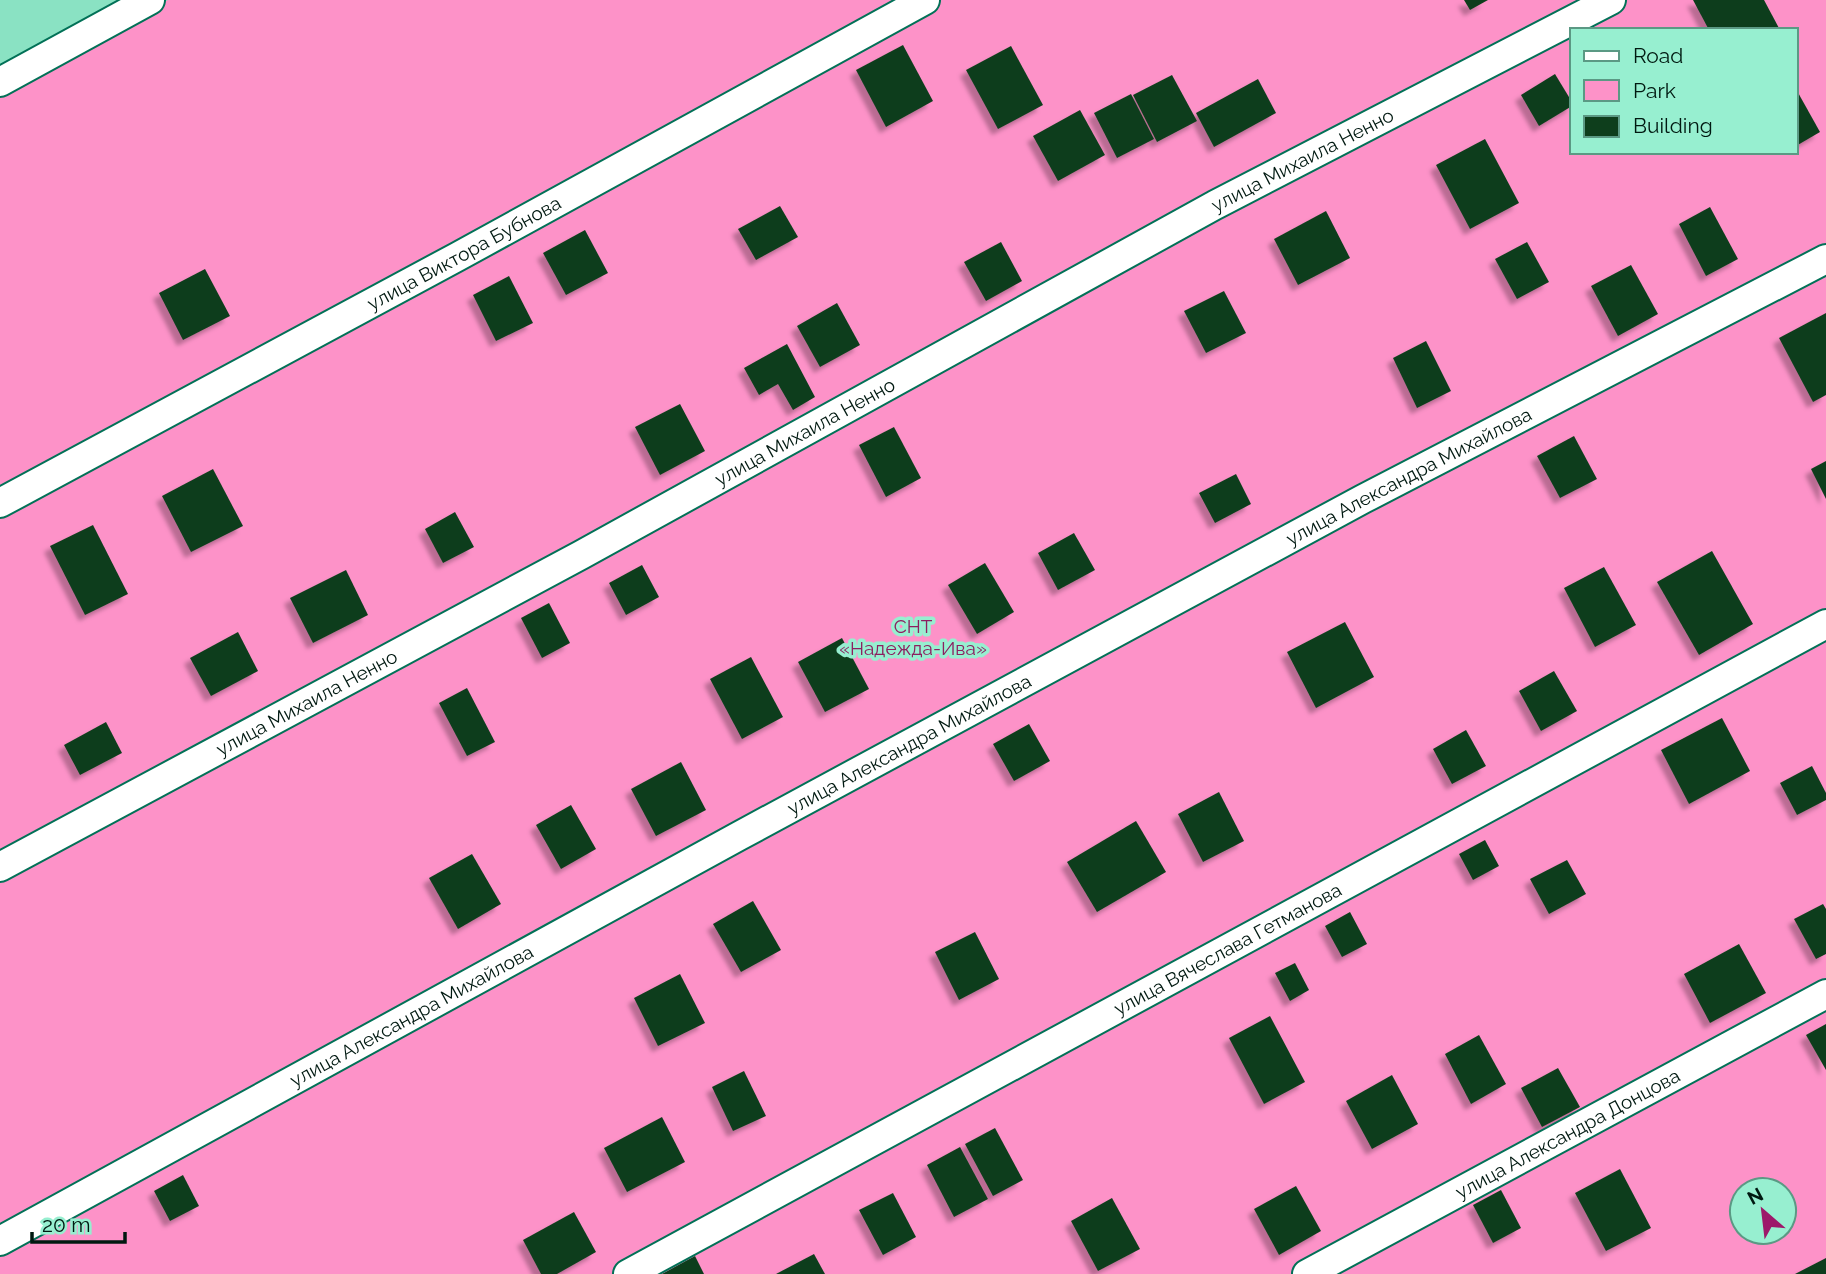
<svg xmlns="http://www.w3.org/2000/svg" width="1826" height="1274" font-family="Raleway,sans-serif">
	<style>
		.green { fill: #fd92c8; fill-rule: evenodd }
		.building { fill: #0e3e1c; filter: url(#shadow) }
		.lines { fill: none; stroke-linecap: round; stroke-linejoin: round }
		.street-casing { stroke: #027157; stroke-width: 32 }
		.street { stroke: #fff; stroke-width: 28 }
		.labels { text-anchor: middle; stroke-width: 7; stroke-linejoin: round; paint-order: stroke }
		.street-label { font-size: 19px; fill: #001911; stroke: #97efd0 }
		.park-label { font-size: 19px; fill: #8c2060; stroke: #97efd0 }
	</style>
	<defs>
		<filter id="shadow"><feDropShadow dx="-6" dy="6" stdDeviation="2" flood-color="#0004"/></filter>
	</defs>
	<rect width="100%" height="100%" fill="#8ae2c3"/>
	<path class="green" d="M168 0H1826V1274H0V90ZM1572 30H1796V152H1572ZM1742 1190H1784V1232H1742Z"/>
	<g class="building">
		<polygon points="1464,0 1488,0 1470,10"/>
		<polygon points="1693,0 1764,0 1780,30 1709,30"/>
		<polygon points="903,45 933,101 886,127 856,70"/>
		<polygon points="1011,46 1043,105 998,129 966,70"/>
		<polygon points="1555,74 1572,102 1572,106 1539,126 1521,95"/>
		<polygon points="1172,75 1197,121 1157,142 1133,95"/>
		<polygon points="1258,79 1276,113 1214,147 1196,113"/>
		<polygon points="1796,89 1820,132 1796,146"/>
		<polygon points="1131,94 1154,139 1117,158 1094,113"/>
		<polygon points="1080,110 1105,155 1058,181 1033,136"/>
		<polygon points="1485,139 1519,203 1470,229 1436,165"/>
		<polygon points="780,206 798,237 756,260 738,229"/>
		<polygon points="1710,207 1738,259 1706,276 1679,224"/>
		<polygon points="1326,211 1350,258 1298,285 1274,239"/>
		<polygon points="585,230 608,273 566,295 543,253"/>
		<polygon points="1001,242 1022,281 986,301 964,262"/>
		<polygon points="1527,242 1549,282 1517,299 1495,259"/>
		<polygon points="1631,265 1658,314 1618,336 1591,286"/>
		<polygon points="205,269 230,316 183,340 159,293"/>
		<polygon points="509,276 533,323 496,341 473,295"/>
		<polygon points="1224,291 1246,333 1206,353 1184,311"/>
		<polygon points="837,303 860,345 820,367 797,326"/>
		<polygon points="1826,313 1826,395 1813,402 1779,338"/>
		<polygon points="1426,341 1451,391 1417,408 1393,358"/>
		<polygon points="787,344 815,397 793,410 778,384 759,395 744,368"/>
		<polygon points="680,404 705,451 660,475 635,427"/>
		<polygon points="894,427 921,478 886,497 859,445"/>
		<polygon points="1574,436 1597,479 1560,498 1537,456"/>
		<polygon points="1826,461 1826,499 1811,469"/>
		<polygon points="213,469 243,526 191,552 162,496"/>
		<polygon points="1236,474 1251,504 1215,523 1199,493"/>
		<polygon points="455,512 474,547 443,563 425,529"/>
		<polygon points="93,525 128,594 85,615 50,546"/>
		<polygon points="1074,533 1095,570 1058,590 1038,553"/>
		<polygon points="1712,551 1753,624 1699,655 1657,582"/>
		<polygon points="985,563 1014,612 977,634 948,585"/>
		<polygon points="642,565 659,597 626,615 609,583"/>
		<polygon points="1604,567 1636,625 1595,647 1564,588"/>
		<polygon points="346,570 368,615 313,643 290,598"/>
		<polygon points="549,603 570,643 542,658 521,618"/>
		<polygon points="1345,622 1374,677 1316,708 1287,652"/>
		<polygon points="238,632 258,671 211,696 190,658"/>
		<polygon points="842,638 869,689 825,712 798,662"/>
		<polygon points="751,657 783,717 742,739 710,679"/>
		<polygon points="1554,671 1577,711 1541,731 1519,691"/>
		<polygon points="467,688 495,742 467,756 439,703"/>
		<polygon points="1722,718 1750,771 1689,804 1661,750"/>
		<polygon points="106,722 122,753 80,775 64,745"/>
		<polygon points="1029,724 1050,761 1014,781 993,744"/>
		<polygon points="1466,730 1486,766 1452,784 1433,749"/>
		<polygon points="681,762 706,810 656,836 631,789"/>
		<polygon points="1812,766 1826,793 1826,800 1797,815 1780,783"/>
		<polygon points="1219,792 1244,841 1203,862 1178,814"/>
		<polygon points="571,805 596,849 561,869 536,825"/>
		<polygon points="1136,821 1166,872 1097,912 1067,862"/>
		<polygon points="1485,840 1499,866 1473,880 1459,854"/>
		<polygon points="472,854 501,904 458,929 429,878"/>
		<polygon points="1567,860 1586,894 1549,914 1530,879"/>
		<polygon points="753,901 781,950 741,972 713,924"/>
		<polygon points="1823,904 1826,909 1826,954 1816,959 1794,919"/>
		<polygon points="1350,912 1367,944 1342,957 1325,926"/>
		<polygon points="975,932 999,979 959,1000 935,952"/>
		<polygon points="1739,944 1766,993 1710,1023 1684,974"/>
		<polygon points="1295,963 1309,990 1290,1001 1275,973"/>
		<polygon points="680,974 705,1023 658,1046 634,998"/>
		<polygon points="1270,1016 1305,1082 1264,1104 1229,1038"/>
		<polygon points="1826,1024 1826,1070 1806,1035"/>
		<polygon points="1479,1035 1506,1084 1471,1104 1445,1054"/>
		<polygon points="1558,1068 1580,1107 1542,1127 1521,1088"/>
		<polygon points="744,1071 766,1116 733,1131 712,1087"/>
		<polygon points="1392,1075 1418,1124 1372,1149 1346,1101"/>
		<polygon points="662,1117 685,1162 627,1192 604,1148"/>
		<polygon points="995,1128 1023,1180 993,1196 965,1144"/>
		<polygon points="960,1147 988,1199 954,1217 927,1165"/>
		<polygon points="1620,1169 1651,1228 1606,1251 1575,1193"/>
		<polygon points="183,1175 199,1206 170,1221 154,1191"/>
		<polygon points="1296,1186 1321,1231 1279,1255 1254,1209"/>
		<polygon points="1501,1190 1521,1228 1493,1243 1473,1205"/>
		<polygon points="893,1193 916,1237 883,1255 859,1210"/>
		<polygon points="1112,1198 1140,1249 1098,1271 1071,1221"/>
		<polygon points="574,1212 596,1252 557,1274 541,1274 523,1240"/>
		<polygon points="814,1254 825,1274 776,1274"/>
		<polygon points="695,1256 704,1274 662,1274"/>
		<polygon points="1826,1258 1826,1274 1795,1274"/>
	</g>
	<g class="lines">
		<defs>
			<g id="street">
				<polyline points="0,82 150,0"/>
				<path id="s1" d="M0 503 457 257 925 0"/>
				<path id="s2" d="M0 867 581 555 1215 205 1611 0"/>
				<path id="s3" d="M0 1241 739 836 1363 499 1826 259"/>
				<path id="s4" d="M628 1274 1826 624"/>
				<path id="s5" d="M1307 1274 1826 994"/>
			</g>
		</defs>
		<use href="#street" class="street-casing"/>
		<use href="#street" class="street"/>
	</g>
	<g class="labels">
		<g class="street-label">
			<text dy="7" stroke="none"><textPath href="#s2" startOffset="1482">улица Михаила Ненно</textPath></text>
			<text dy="7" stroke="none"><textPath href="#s1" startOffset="527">улица Виктора Бубнова</textPath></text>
			<text dy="7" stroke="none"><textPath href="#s2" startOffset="915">улица Михаила Ненно</textPath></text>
			<text dy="7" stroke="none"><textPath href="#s3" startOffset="1603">улица Александра Михайлова</textPath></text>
			<text dy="7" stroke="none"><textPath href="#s2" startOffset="348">улица Михаила Ненно</textPath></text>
			<text dy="7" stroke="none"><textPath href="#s3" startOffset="1036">улица Александра Михайлова</textPath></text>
			<text dy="7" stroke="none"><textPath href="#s4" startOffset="682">улица Вячеслава Гетманова</textPath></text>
			<text dy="7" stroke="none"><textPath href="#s3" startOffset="469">улица Александра Михайлова</textPath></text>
			<text dy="7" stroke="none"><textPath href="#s5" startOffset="296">улица Александра Донцова</textPath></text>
		</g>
		<g class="park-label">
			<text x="913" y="633">СНТ<tspan x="913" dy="22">«Надежда-Ива»</tspan></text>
		</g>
	</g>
	<rect x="1570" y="28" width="228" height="126" fill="#97efd0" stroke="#5b9984" stroke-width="2"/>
	<rect x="1584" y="51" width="35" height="10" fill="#ffffff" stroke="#5b9984" stroke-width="2"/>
	<text x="1633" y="63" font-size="21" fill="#001911">Road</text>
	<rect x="1584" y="80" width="35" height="21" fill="#fd92c8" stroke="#5b9984" stroke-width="2"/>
	<text x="1633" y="98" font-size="21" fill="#001911">Park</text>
	<rect x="1584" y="116" width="35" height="21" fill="#0e3e1c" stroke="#5b9984" stroke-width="2"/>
	<text x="1633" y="133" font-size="21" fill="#001911">Building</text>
	<g transform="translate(1763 1211) rotate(332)"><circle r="33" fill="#97efd0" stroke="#5b9984" stroke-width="2"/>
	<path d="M0-5L12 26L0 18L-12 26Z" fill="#9d186a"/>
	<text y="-10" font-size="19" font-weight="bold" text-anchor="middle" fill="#001911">N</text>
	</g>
	<path d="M32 1232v10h93v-10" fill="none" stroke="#001911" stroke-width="3.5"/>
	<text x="42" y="1232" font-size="21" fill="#001911" stroke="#97efd0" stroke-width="5" paint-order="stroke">20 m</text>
</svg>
